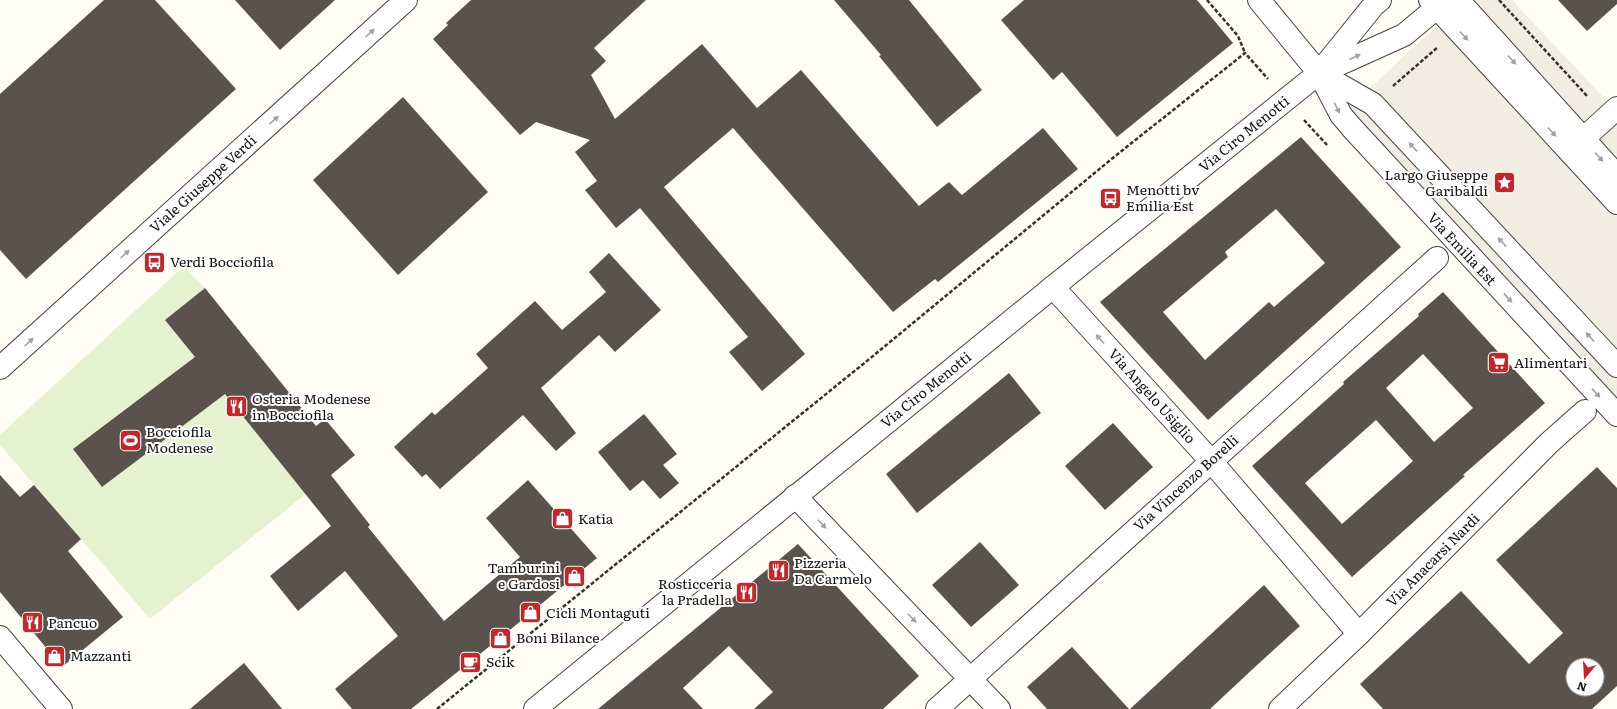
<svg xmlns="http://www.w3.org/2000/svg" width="1617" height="709" font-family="Literata,serif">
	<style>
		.pitch { fill: #e6f2cf }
		.plaza { fill: #f1ede2 }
		.building { fill: #5a524d; fill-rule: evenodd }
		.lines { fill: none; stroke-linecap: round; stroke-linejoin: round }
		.minor-casing { stroke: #444; stroke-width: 24 }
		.path { stroke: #333; stroke-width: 2.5; stroke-dasharray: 4 2; stroke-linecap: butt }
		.minor { stroke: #fff; stroke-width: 22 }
		.oneway { fill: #a0a0a0 }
		.labels { text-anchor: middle; stroke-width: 4; stroke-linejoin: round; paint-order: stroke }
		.street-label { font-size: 14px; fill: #111; stroke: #fff }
		.poi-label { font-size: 14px; fill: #111; stroke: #fff; text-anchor: start }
	</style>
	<rect width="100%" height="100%" fill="#fffdf5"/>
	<polygon class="pitch" points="184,266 205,288 165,320 306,494 150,619 0,445 0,435"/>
	<polygon class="plaza" points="1464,0 1512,0 1617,112 1617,426 1449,246 1341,115"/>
	<g class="building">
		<polygon points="104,0 155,0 236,89 26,279 0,250 0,94"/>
		<polygon points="235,0 335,0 280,50"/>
		<polygon points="471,0 646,0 594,48 606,61 591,75 615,119 702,44 757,108 801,70 919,206 949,182 962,195 1043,128 1078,169 938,282 935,279 893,312 733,128 664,187 805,354 762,391 729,352 748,337 640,208 616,228 585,190 597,181 575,152 590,140 536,122 520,135 433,39 448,25 446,23"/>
		<polygon points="834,0 909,0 982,90 937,127 879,56 881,55"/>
		<polygon points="1024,0 1197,0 1233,43 1117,137 1062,72 1053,80 1001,20"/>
		<polygon points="1558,0 1617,0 1617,4 1587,31"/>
		<polygon points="403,97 488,192 398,275 313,180"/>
		<path d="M1301 137 1401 247 1208 420 1100 302ZM1276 209 1325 263 1274 307 1269 302 1205 360 1163 312 1228 257 1225 252Z"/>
		<polygon points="609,253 661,310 615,352 599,335 541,388 576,433 556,451 523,415 440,489 426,474 422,477 394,447 432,412 435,415 488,368 476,354 535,301 562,330 606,292 589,272"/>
		<polygon points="205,288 316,426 325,419 355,455 331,475 370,525 368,527 444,621 520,557 486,518 528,480 597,558 500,638 411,709 352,709 335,689 398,636 345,571 298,611 270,576 331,526 225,394 102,487 73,449 195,357 165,320"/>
		<path d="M1443 292 1545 403 1463 475 1465 476 1352 577 1252 466 1344 384 1343 382 1419 316 1418 314ZM1423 354 1473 408 1434 442 1386 388ZM1376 420 1413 461 1342 524 1305 483Z"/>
		<polygon points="1009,373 1041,413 917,513 886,474"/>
		<polygon points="644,414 677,454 663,465 679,483 660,499 643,480 630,491 598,452"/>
		<polygon points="1113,423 1153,467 1105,510 1065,466"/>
		<path d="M1597 467 1617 488V686L1592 709H1383L1360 684 1461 591 1529 664 1563 633 1496 560ZM1573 665H1597V689H1573Z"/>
		<polygon points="0,475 20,497 34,485 81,539 68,551 123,617 62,667 0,592"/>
		<polygon points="980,542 1019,585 971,627 932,585"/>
		<polygon points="798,544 919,676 883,709 754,709 773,692 729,646 683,688 703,709 598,709"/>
		<polygon points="1264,585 1300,626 1256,666 1210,709 1130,709"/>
		<polygon points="1072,647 1129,709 1047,709 1027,687"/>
		<polygon points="244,663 282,709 190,709"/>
	</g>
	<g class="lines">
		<defs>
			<g id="minor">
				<polyline points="1259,0 1319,73 1341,115 1352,128 1617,415"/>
				<polyline points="1430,0 1617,203"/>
				<polyline points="1458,0 1617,176"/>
				<polyline points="1322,72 1404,35 1446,0"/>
				<polyline points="1319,73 1373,104 1617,366"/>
				<polyline points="1583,139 1617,108"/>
				<polyline points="1053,287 1211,461 1359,634"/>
				<polyline points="0,368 406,0"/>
				<polyline points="795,496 999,709"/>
				<polyline points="0,637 61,709"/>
				<polyline points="535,709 1053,287 1319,73 1373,6 1380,0"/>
				<polyline points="937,709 1437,258"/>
				<polyline points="1280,709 1359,634 1550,442 1585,411"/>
			</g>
		</defs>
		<use href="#minor" class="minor-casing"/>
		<g class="path">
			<polyline points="1207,0 1238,36 1245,53"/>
			<polyline points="1499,0 1588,97"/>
			<polyline points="1393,86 1438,47"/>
			<polyline points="1304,120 1328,146"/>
			<polyline points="437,709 873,356 1114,157 1245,53 1268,79"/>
		</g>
		<use href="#minor" class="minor"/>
	</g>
	<defs><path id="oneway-solid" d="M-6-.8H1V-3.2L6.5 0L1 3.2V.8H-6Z"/></defs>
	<g class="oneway">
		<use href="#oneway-solid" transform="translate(370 33) rotate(-42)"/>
		<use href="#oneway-solid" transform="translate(1464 36) rotate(48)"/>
		<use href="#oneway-solid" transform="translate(1355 57) rotate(-24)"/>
		<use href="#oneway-solid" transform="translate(1512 60) rotate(48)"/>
		<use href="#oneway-solid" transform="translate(1337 108) rotate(63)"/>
		<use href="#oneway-solid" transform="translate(274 120) rotate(-42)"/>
		<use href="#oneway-solid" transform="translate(1552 132) rotate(48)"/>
		<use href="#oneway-solid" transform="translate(1413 147) rotate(-133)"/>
		<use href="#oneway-solid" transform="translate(1599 157) rotate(48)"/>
		<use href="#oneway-solid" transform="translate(1502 242) rotate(-133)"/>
		<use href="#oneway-solid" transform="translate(125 254) rotate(-42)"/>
		<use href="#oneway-solid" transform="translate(1508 298) rotate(47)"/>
		<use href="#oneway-solid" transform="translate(1590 337) rotate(-133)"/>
		<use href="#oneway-solid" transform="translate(1100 339) rotate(-132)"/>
		<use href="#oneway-solid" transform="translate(29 342) rotate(-42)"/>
		<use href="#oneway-solid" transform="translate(1596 393) rotate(47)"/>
		<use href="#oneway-solid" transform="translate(822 524) rotate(46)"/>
		<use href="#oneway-solid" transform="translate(912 618) rotate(46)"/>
	</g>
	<defs>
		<symbol id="sight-square" viewBox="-11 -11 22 22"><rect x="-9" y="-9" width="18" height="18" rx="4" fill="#c4262e" stroke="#fff"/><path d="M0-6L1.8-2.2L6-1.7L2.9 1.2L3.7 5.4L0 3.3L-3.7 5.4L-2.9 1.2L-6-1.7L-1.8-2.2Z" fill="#fff"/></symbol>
		<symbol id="bus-square" viewBox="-11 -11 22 22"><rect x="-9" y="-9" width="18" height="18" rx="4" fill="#c4262e" stroke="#fff"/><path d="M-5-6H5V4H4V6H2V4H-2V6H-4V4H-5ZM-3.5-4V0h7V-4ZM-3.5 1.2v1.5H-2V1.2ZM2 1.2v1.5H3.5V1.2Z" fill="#fff"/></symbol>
		<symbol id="supermarket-square" viewBox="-11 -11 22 22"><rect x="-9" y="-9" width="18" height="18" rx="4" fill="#c4262e" stroke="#fff"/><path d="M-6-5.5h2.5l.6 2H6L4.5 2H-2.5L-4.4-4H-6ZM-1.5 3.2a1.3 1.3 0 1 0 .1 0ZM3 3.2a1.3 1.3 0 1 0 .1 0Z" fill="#fff"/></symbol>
		<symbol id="restaurant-square" viewBox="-11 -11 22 22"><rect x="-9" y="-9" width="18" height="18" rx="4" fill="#c4262e" stroke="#fff"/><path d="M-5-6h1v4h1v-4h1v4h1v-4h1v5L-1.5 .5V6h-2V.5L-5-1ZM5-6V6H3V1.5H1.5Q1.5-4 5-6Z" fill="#fff"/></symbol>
		<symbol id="stadium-square" viewBox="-11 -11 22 22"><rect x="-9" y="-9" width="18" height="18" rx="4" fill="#c4262e" stroke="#fff"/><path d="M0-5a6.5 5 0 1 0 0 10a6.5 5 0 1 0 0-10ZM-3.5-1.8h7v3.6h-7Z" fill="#fff"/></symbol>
		<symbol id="shop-square" viewBox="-11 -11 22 22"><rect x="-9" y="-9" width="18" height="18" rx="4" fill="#c4262e" stroke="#fff"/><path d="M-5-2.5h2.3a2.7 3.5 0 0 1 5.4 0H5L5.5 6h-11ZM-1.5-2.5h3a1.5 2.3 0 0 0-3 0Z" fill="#fff"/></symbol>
		<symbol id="cafe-square" viewBox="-11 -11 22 22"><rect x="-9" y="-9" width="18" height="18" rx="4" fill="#c4262e" stroke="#fff"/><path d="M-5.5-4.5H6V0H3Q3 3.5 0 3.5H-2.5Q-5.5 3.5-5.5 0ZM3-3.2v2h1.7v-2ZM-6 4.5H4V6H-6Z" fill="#fff"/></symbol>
	</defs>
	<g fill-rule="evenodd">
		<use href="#sight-square" x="1492" y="170" width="25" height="25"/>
		<use href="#bus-square" x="1098" y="186" width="25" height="25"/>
		<use href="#bus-square" x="142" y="250" width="25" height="25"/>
		<use href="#supermarket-square" x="1486" y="350" width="25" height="25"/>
		<use href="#restaurant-square" x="224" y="394" width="25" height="25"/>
		<use href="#stadium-square" x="118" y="428" width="25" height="25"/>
		<use href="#shop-square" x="550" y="506" width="25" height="25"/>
		<use href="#restaurant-square" x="766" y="558" width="25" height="25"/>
		<use href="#shop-square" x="562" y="564" width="25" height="25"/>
		<use href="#restaurant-square" x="734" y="580" width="25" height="25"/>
		<use href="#shop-square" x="518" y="600" width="25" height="25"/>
		<use href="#restaurant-square" x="20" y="610" width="25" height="25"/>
		<use href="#shop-square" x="488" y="626" width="25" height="25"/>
		<use href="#shop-square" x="42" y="644" width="25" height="25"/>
		<use href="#cafe-square" x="458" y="650" width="25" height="25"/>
	</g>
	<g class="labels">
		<g class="street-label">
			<text transform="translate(1244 134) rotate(-39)" y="5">Via Ciro Menotti</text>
			<text transform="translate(203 184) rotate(-42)" y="5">Viale Giuseppe Verdi</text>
			<text transform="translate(1462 249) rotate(47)" y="5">Via Emilia Est</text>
			<text transform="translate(926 390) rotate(-39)" y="5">Via Ciro Menotti</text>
			<text transform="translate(1152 396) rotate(48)" y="5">Via Angelo Usiglio</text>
			<text transform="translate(1186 483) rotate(-42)" y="5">Via Vincenzo Borelli</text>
			<text transform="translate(1433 560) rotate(-45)" y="5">Via Anacarsi Nardi</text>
		</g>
		<g class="poi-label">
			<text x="1488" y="180" text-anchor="end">Largo Giuseppe<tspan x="1488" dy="16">Garibaldi</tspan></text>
			<text x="1126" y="195">Menotti bv<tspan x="1126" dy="16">Emilia Est</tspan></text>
			<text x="170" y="267">Verdi Bocciofila</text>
			<text x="1514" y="368">Alimentari</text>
			<text x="252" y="404">Osteria Modenese<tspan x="252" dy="16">in Bocciofila</tspan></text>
			<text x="146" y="437">Bocciofila<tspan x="146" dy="16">Modenese</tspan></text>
			<text x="578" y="524">Katia</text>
			<text x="794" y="568">Pizzeria<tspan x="794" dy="16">Da Carmelo</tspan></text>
			<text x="560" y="573" text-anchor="end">Tamburini<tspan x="560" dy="16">e Gardosi</tspan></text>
			<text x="732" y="589" text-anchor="end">Rosticceria<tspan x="732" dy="16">la Pradella</tspan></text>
			<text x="546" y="618">Cicli Montaguti</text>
			<text x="48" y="628">Pancuo</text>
			<text x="516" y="643">Boni Bilance</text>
			<text x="70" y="661">Mazzanti</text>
			<text x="486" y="667">Scik</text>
		</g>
	</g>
	<g transform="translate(1585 677) rotate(198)"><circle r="19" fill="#ffffff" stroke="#a0a0a0"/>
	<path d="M0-3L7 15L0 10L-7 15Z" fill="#c4262e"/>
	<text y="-6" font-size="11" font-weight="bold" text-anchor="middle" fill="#111111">N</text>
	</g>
</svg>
